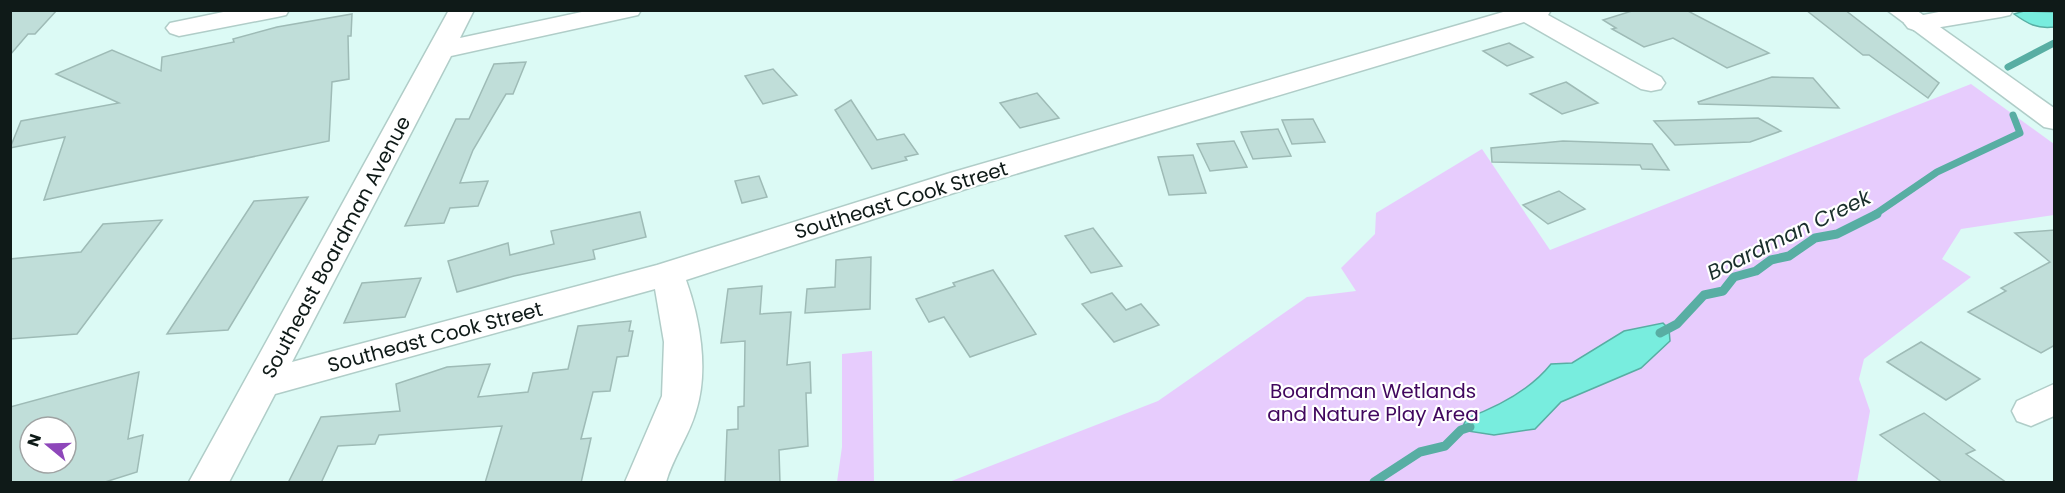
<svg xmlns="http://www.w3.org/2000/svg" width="2065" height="493" font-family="Poppins,sans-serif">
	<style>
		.green { fill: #e7ccfd }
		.water { fill: #78edde; stroke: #58aea3; stroke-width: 1.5 }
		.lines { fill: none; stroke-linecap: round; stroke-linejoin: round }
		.stream-far1 { stroke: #58aea3; stroke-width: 7 }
		.stream { stroke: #58aea3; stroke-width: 9 }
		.building { fill: #c0ded9; stroke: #9ebbb6; stroke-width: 1.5; fill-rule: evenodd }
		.minor-casing { stroke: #b0cdc8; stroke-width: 3 }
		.major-casing { stroke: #b0cdc8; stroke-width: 3 }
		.minor { fill: #fff; fill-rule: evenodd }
		.major { fill: #fff; fill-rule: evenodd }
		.labels { text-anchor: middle; stroke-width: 4.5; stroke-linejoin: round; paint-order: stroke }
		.street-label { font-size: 20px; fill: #0f1a18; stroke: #fff }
		.park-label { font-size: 20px; fill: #41075e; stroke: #fff }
		.water-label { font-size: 21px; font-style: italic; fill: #1a2f2c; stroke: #fff }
	</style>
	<rect width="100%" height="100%" fill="#dcfaf5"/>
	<g class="green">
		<polygon points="1971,84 2054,144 2054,215 1961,229 1942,259 1971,277 1864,359 1859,379 1870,411 1857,482 949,482 1158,401 1307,297 1356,291 1341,268 1375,234 1376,213 1482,149 1550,250"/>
		<polygon points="872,351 874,482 837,482 842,447 842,354"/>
	</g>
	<g class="water">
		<path d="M2024 11 2054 12V27C2037 29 2028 24 2014 14Z"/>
		<path d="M1663 323 1669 329 1670 341 1641 368 1561 402 1535 429 1494 435 1461 430 1467 418C1497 407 1531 389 1551 364L1572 363 1624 331Z"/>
	</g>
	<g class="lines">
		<g class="stream-far1">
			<polyline points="2008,67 2054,43"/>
			<polyline points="1874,215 1937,172 2020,133 2013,115"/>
		</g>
		<g class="stream">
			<polyline points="1660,333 1677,324 1704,295 1723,291 1734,277 1756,271 1771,260 1789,256 1815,238 1837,234 1877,214"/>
			<polyline points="1374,482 1420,452 1445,446 1461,430 1470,427"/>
		</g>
	</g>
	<g class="building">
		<polygon points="10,10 57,10 35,34 28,34 10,55"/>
		<polygon points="1635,10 1686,10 1769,53 1727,68 1673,38 1644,47 1612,29 1616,28 1603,20"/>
		<polygon points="1806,10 1845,10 1939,83 1928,98 1869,55 1863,55"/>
		<polygon points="352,14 351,36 348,36 349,79 332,82 329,141 44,200 65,137 10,148 21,121 119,103 56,74 112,50 161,71 162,57 234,42 233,39 277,27"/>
		<polygon points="1509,43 1533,57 1507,66 1483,51"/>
		<polygon points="526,62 513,94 506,94 473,150 460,183 488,181 478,206 450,208 444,223 405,226 456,119 469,119 494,64"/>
		<polygon points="773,69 797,95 763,104 745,76"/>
		<polygon points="1772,77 1813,78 1839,108 1699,104 1698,102"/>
		<polygon points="1566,82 1598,103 1562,114 1530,94"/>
		<polygon points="1037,93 1059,118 1020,128 1000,103"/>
		<polygon points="851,100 877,140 904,134 918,154 905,157 907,160 872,169 835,110"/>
		<polygon points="1758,118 1781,131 1750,142 1675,145 1654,121"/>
		<polygon points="1313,119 1325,142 1292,144 1282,120"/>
		<polygon points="1278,129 1291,156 1253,159 1241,132"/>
		<polygon points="1234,141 1247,167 1210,171 1197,144"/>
		<polygon points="1563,141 1652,144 1669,170 1642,169 1640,165 1492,162 1491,148"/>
		<polygon points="1193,155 1206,193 1169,195 1158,157"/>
		<polygon points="759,176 767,197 742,203 735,181"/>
		<polygon points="1559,191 1585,209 1548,224 1523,205"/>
		<polygon points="308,197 228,330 167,334 254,201"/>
		<polygon points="640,212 646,237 593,250 595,259 514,276 457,292 448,261 508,243 510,255 554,244 551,231"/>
		<polygon points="162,220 77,334 10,339 10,259 81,252 103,224"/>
		<polygon points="1093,228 1122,266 1091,273 1065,236"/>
		<polygon points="2055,230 2055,345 2041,353 1968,312 2006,291 2001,288 2050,262 2015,233"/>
		<polygon points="871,257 870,309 805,313 807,289 835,287 836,260"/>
		<polygon points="993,270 1036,334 970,357 944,317 929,322 916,299 955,286 953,283"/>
		<polygon points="421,278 405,317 344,323 362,283"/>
		<polygon points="762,286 760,314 791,312 787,365 810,362 811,393 806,393 808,446 779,450 780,483 725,483 727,430 738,429 738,407 744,406 745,341 721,343 728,289"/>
		<polygon points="1112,293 1126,310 1141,304 1159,325 1114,342 1082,304"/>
		<polygon points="631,321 629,331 633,331 628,356 617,357 610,391 593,392 581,439 591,438 581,483 485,483 502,426 379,435 375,444 338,446 321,483 288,483 321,417 400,411 396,384 447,367 490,364 478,397 528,392 533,373 568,369 578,326"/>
		<polygon points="1921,342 1980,379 1946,400 1887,362"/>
		<path d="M139 372 128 439 143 435 137 472 102 483H10V407ZM30 427H66V463H30Z"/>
		<polygon points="1924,413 1975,450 1966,454 2007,483 1943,483 1880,435"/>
	</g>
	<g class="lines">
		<defs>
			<g id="minor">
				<polygon points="233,10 289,10 286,15 277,17 179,36 170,33 166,28 170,23"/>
				<path d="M449 10H474L460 38 591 10H641L638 15 629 17 451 56 292 362 657 265 950 173 1510 10H1551L1548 15 1661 77 1665 83 1661 89 1651 91 1641 89 1524 22 972 187 686 280C700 319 709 370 696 411 689 436 673 457 666 482H625L662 396 664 342 655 289 275 394 229 482H189Z"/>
				<polygon points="1949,10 2013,10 2010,15 2001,17 1917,31 1908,28 1904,23 1908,18"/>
				<polygon points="2054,384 2054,416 2031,426 2017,421 2012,411 2017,401"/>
			</g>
			<polygon id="major" points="1887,10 1916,10 2054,108 2054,129 2044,127"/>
		</defs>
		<use href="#minor" class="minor-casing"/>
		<use href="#major" class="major-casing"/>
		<use href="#minor" class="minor"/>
		<use href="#major" class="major"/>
	</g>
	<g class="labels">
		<g class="street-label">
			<text transform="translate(901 200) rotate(-17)" y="7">Southeast Cook Street</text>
			<text transform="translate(336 247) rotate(-62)" y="7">Southeast Boardman Avenue</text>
			<text transform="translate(435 337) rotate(-15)" y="7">Southeast Cook Street</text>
		</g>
		<g class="park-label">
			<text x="1373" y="398">Boardman Wetlands<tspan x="1373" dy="23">and Nature Play Area</tspan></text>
		</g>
		<g class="water-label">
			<text transform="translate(1789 235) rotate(-26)" y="7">Boardman Creek</text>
		</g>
	</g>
	<rect width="2065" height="493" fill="none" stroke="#0f1a18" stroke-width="24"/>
	<g transform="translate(48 445) rotate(289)"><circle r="28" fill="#ffffff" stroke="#9fa3a3" stroke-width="1.5"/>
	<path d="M0-4.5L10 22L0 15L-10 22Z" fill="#8e47ba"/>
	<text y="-9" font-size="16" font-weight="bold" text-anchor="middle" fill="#0f1a18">N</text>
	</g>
</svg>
